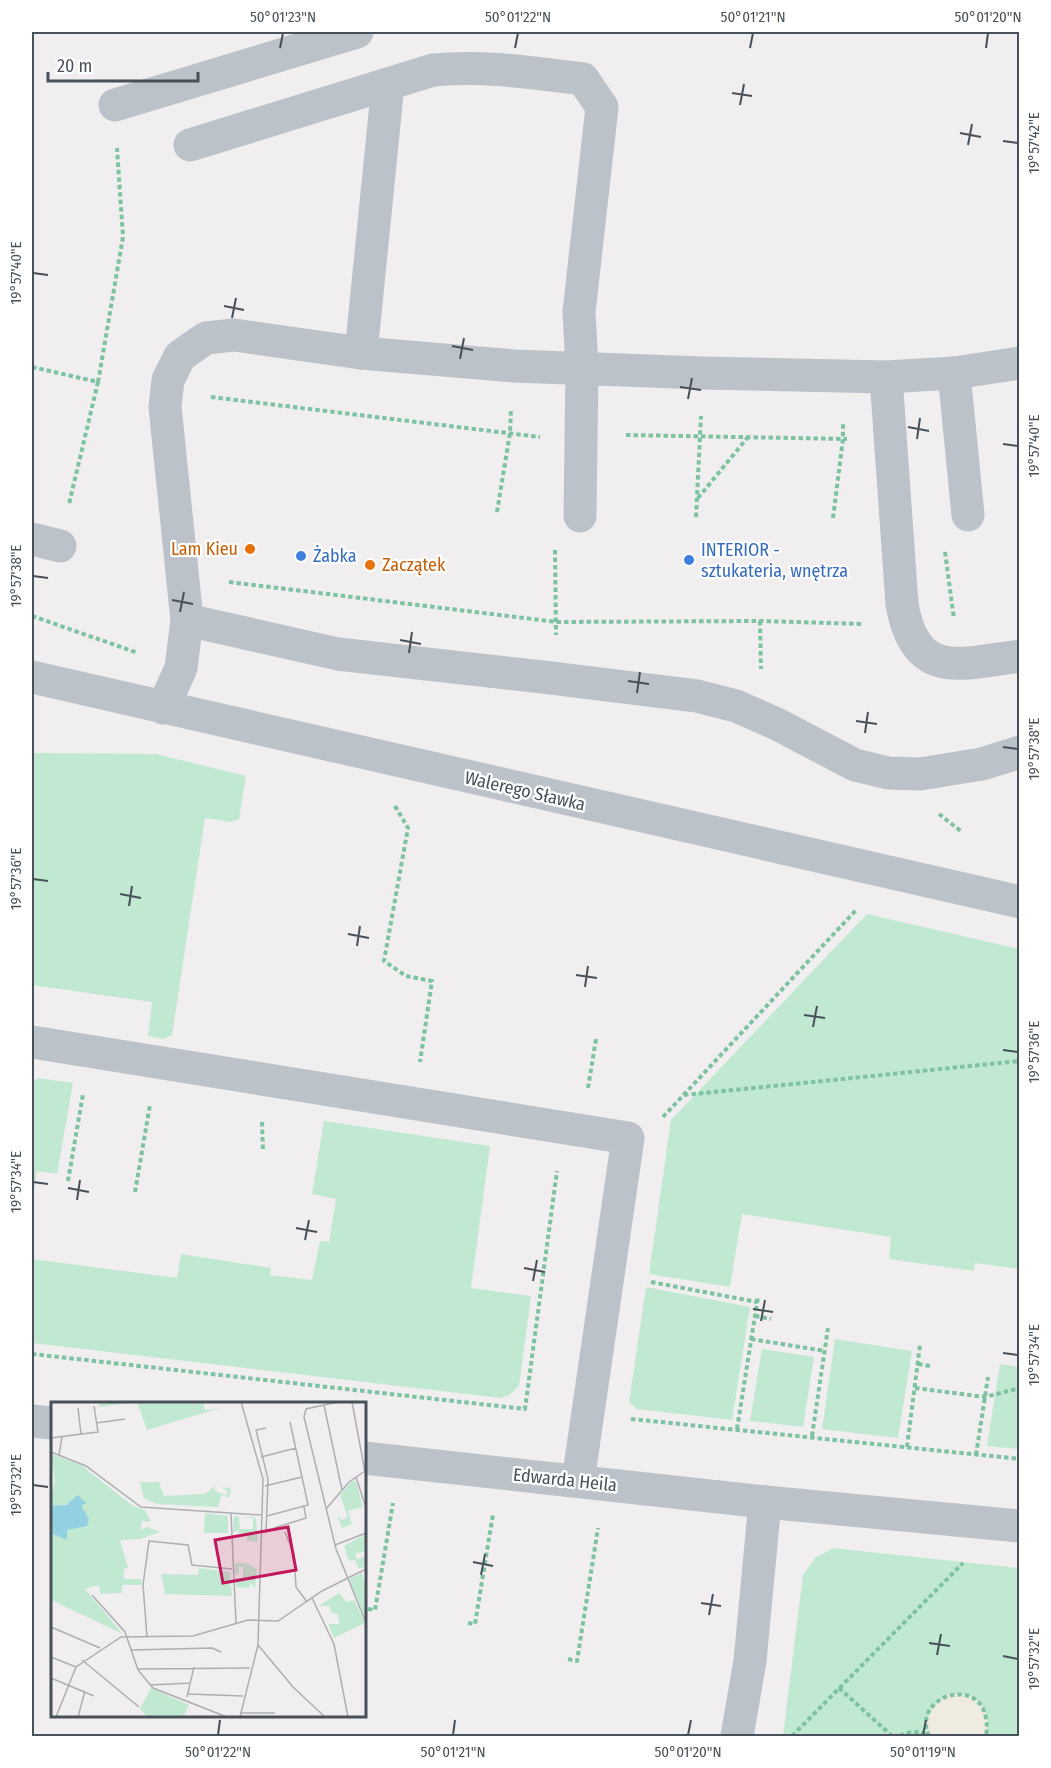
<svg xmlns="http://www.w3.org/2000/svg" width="1051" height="1768" font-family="'Fira Sans Condensed',sans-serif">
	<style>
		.green { fill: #c1e9d1 }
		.sand { fill: #f0ebe0 }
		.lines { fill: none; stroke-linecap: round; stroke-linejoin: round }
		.path { stroke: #7dc3a1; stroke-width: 4; stroke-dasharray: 4.5 3; stroke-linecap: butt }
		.minor { stroke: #bbc2c9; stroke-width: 33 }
		.ticks { fill: none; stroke: #485159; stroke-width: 2 }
		.food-dot { fill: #e8710a; stroke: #fff; stroke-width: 2 }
		.shop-dot { fill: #3f7fe0; stroke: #fff; stroke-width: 2 }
		.labels { text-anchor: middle; stroke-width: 4.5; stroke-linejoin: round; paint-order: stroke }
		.food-label { font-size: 18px; fill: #c56008; stroke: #fff; text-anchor: end }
		.shop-label { font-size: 18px; fill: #366cbe; stroke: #fff; text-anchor: start }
		.street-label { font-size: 18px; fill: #485159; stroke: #fff }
		.inset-road { fill: none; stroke: #adafb2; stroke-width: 1.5 }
		.view { fill: #c2185b; fill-opacity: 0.15; stroke: #c2185b; stroke-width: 3 }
		.inset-edge { fill: none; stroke: #485159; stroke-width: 3 }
		.neatline { fill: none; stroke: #485159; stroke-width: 2 }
		.ticks-label { font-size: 15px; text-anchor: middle; fill: #485159 }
	</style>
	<rect width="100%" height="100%" fill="#f0eeee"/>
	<g class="green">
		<polygon points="32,753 156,754 246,776 239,819 231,822 205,818 172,1035 163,1039 148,1036 152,1002 32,985"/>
		<polygon points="867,914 1019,949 1019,1269 975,1263 974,1271 889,1259 891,1237 742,1214 730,1287 649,1274 671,1120"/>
		<polygon points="38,1078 73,1083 57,1174 37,1171 32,1204 32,1082"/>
		<polygon points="324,1121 490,1146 471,1288 531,1296 519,1386 509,1395 501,1398 32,1343 32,1259 177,1278 181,1254 271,1268 270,1275 312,1280 320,1241 329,1242 336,1199 312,1194"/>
		<polygon points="646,1287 750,1307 732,1420 637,1409 629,1402"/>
		<polygon points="835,1339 912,1351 898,1438 822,1429"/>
		<polygon points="762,1349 814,1357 803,1427 750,1421"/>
		<polygon points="1000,1364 1019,1367 1019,1449 987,1446"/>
		<polygon points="833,1548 1019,1568 1019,1736 783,1736 803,1575 815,1558"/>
	</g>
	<path class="sand" d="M949 1694C953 1694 959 1694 964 1694 982 1698 993 1720 985 1736H929C922 1718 932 1703 949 1694Z"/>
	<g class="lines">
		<g class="path">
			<polyline points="32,367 98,382 69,504"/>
			<polyline points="98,382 123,237 117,148"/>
			<polyline points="211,397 540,437"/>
			<polyline points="626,435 847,439"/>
			<polyline points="698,498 748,437"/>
			<polyline points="497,512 510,433 511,409"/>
			<polyline points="696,517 701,416"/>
			<polyline points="833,518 843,439 843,423"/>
			<polyline points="555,550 556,635"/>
			<polyline points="945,552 954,619"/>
			<polyline points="229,582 557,622 760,621 864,624"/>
			<polyline points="32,616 138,653"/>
			<polyline points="760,621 761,669"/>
			<polyline points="395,806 408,828 384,961 406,976 432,981 420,1062"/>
			<polyline points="939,814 962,832"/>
			<polyline points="588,1088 596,1039"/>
			<polyline points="684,1095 1020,1061"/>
			<polyline points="663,1117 857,909"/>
			<polyline points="262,1122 263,1152"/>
			<polyline points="68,1181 83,1094"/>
			<polyline points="135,1192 150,1105"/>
			<polyline points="651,1282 757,1302"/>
			<polyline points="755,1316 771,1319"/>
			<polyline points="751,1339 825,1351"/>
			<polyline points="32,1354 525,1409 557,1171"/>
			<polyline points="918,1364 930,1366"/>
			<polyline points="915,1388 985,1397 1020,1388"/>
			<polyline points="631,1419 1020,1459"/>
			<polyline points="737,1429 758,1297"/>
			<polyline points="812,1436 828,1328"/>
			<polyline points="907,1447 920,1345"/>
			<polyline points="976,1455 988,1377"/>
			<polyline points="368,1609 375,1610 393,1503"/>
			<polyline points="468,1623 475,1624 493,1514"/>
			<polyline points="568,1659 577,1661 598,1528"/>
			<polyline points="839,1688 892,1736"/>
			<polyline points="792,1736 963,1563"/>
			<polyline points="900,1736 905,1733 921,1732 926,1736"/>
			<path d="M929 1736C911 1696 980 1675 986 1719 987 1726 988 1730 985 1736"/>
		</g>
		<g class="minor">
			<polyline points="115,105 357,32"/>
			<path d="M190 145 433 70C484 65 533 73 583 79L602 107 579 312 582 368 580 516"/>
			<polyline points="361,353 388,84"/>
			<polyline points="954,373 968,515"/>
			<path d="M886 377 902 604C915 681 960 664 1020 656"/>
			<polyline points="32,539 60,546"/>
			<polyline points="187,620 338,654 551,678 697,696 736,706 777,724 855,765 888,773 920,774 982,764 1020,752"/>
			<polyline points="32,677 1020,902"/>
			<polyline points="163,708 181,668 187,620 165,407 168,380 180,356 206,338 234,335 361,353 514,366 703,373 886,377 954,373 1020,363"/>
			<polyline points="32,1042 628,1138 578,1481"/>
			<polyline points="32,1421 52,1423"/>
			<polyline points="364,1458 765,1502 1020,1526"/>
			<polyline points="737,1736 750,1661 765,1502"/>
		</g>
	</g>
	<path class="ticks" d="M280 48 283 33M515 48 518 33M750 48 753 33M986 48 988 33M732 93 752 96M740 105 744 84M960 133 981 137M1003 141 1018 143M968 145 972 124M33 273 48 275M224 306 244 310M232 318 236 298M452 346 473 350M460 359 464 338M680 387 701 390M688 399 692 378M908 427 929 431M917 439 920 418M1003 444 1018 446M33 576 48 578M172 600 193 604M180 612 184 592M400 640 421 644M409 653 412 632M628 681 649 684M637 693 640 672M856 721 877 724M865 733 868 712M1003 747 1018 749M33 879 48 881M120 894 141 898M129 906 132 886M348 934 369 938M357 946 360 926M576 975 597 978M585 987 588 966M804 1015 825 1018M813 1027 817 1006M1003 1050 1018 1052M33 1182 48 1184M68 1188 89 1192M77 1200 80 1180M296 1228 317 1232M305 1240 309 1220M524 1268 545 1272M533 1281 537 1260M753 1309 773 1312M761 1321 765 1300M1003 1353 1018 1355M33 1485 48 1487M473 1562 493 1566M481 1575 485 1554M701 1603 721 1606M709 1615 713 1594M929 1643 950 1646M937 1655 941 1634M1003 1656 1018 1659M218 1735 220 1720M453 1735 455 1720M688 1735 691 1720M923 1735 926 1720"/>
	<g class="food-dot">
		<circle cx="250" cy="549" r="6"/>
		<circle cx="370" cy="565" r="6"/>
	</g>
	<g class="shop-dot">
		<circle cx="301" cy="556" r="6"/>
		<circle cx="689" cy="560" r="6"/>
	</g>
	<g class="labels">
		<g class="food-label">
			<text x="238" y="555">Lam Kieu</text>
			<text x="382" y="571" text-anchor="start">Zaczątek</text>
		</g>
		<g class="shop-label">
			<text x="701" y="556">INTERIOR -<tspan x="701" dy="21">sztukateria, wnętrza</tspan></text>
			<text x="313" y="562">Żabka</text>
		</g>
		<g class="street-label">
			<text transform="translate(525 791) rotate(13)" y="6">Walerego Sławka</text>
			<text transform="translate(565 1480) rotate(6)" y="6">Edwarda Heila</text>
		</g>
	</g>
	<g transform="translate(51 1402)">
		<rect width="315" height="315" fill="#f0eeee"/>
		<path d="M51 0H152L154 8 169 6 96 28 86 0 47 5ZM0 52 30 63 82 104 94 108 100 120 91 119 90 128 96 125 109 130 89 137 69 138 77 166 73 167V177H90L91 183H71V191L49 192 48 183 34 187 72 232 0 198V97L4 79ZM20 100 16 127V138L3 120 13 103ZM301 79H305L312 105 297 109 301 122 291 126 286 114 291 118 297 115 289 93ZM89 80H108L113 94 154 92 165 83 163 88 175 94 177 89 169 85 178 86 180 88 178 96 170 93 167 105 106 102 93 96ZM154 111 177 114V131H153ZM183 114 188 115 189 127H202V116L190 115H202L205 116 207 140 196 139V131H187V128L182 131ZM315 132V149L304 152 306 157 315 154V164L308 167 304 158 298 159 293 144ZM184 161H196L206 167 204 186 199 180V186L185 185V176H192V165H187L188 172H184ZM148 166 179 170 181 194 114 192 110 172 147 173ZM311 171 315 185V220L298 177ZM288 191 296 200 303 198 314 221 283 236 277 222H288L287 212 281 211 278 204H268ZM100 286 138 303 132 315H97L89 307Z" fill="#c1e9d1" fill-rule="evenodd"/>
		<path d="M27 93 35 101 30 104 38 117 36 124 16 128V138L2 132 0 104 15 103Z" fill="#93d0e1"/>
		<path class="inset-road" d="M190 0 212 77 207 243 242 285 274 315M287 0 255 7 253 15 285 147 315 221M301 0 314 70M273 3 291 88M239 20 251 75M45 21 74 17M215 26 205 28 217 77 215 131M30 32 47 30 43 4M0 36 30 32 27 6M0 50 35 64 90 105 210 113M8 53 11 35M210 55 245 46M305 75 315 106M214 84 251 75 257 103 216 114M275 107 298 80 314 69M180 111 185 221M223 126 255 116 253 105M234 130 243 152 245 185 256 200M284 143 315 131M41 193 74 230 87 268 102 286 176 315M261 196 283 242 297 315M0 225 49 246M96 235 92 183 98 139 137 143 141 163 181 167M80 248 161 246 170 250M0 255 25 265M31 258 88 305M86 267 199 266M0 276 43 294M99 283 140 281M137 292 192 294M136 295 143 265M189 311H224M5 315 25 265 70 235 142 234 197 218 227 219 271 189 315 167M27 315 34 289M189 315 207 243"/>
		<path class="view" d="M237 125 245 168 172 181 164 138Z"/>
		<rect width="315" height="315" class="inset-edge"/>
	</g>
	<rect width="1051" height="1768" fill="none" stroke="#ffffff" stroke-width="66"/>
	<path d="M48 72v9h150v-9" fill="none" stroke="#485159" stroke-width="3"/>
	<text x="57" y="72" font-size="18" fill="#485159" stroke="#ffffff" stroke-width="4.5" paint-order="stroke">20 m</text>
	<rect x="33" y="33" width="985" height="1702" class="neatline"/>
	<g class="ticks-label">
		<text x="283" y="22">50°01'23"N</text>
		<text x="518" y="22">50°01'22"N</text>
		<text x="753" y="22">50°01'21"N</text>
		<text x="988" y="22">50°01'20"N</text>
		<text transform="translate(1034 143) rotate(-90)" y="5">19°57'42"E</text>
		<text transform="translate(16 273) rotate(-90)" y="5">19°57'40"E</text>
		<text transform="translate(1034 446) rotate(-90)" y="5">19°57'40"E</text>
		<text transform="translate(16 576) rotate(-90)" y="5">19°57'38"E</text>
		<text transform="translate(1034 749) rotate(-90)" y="5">19°57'38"E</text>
		<text transform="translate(16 879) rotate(-90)" y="5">19°57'36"E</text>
		<text transform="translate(1034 1052) rotate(-90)" y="5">19°57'36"E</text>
		<text transform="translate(16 1182) rotate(-90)" y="5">19°57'34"E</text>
		<text transform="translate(1034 1355) rotate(-90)" y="5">19°57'34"E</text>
		<text transform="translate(16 1485) rotate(-90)" y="5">19°57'32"E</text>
		<text transform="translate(1034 1659) rotate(-90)" y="5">19°57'32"E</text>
		<text x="218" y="1757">50°01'22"N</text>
		<text x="453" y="1757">50°01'21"N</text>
		<text x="688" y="1757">50°01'20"N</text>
		<text x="923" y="1757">50°01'19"N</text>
	</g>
</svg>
